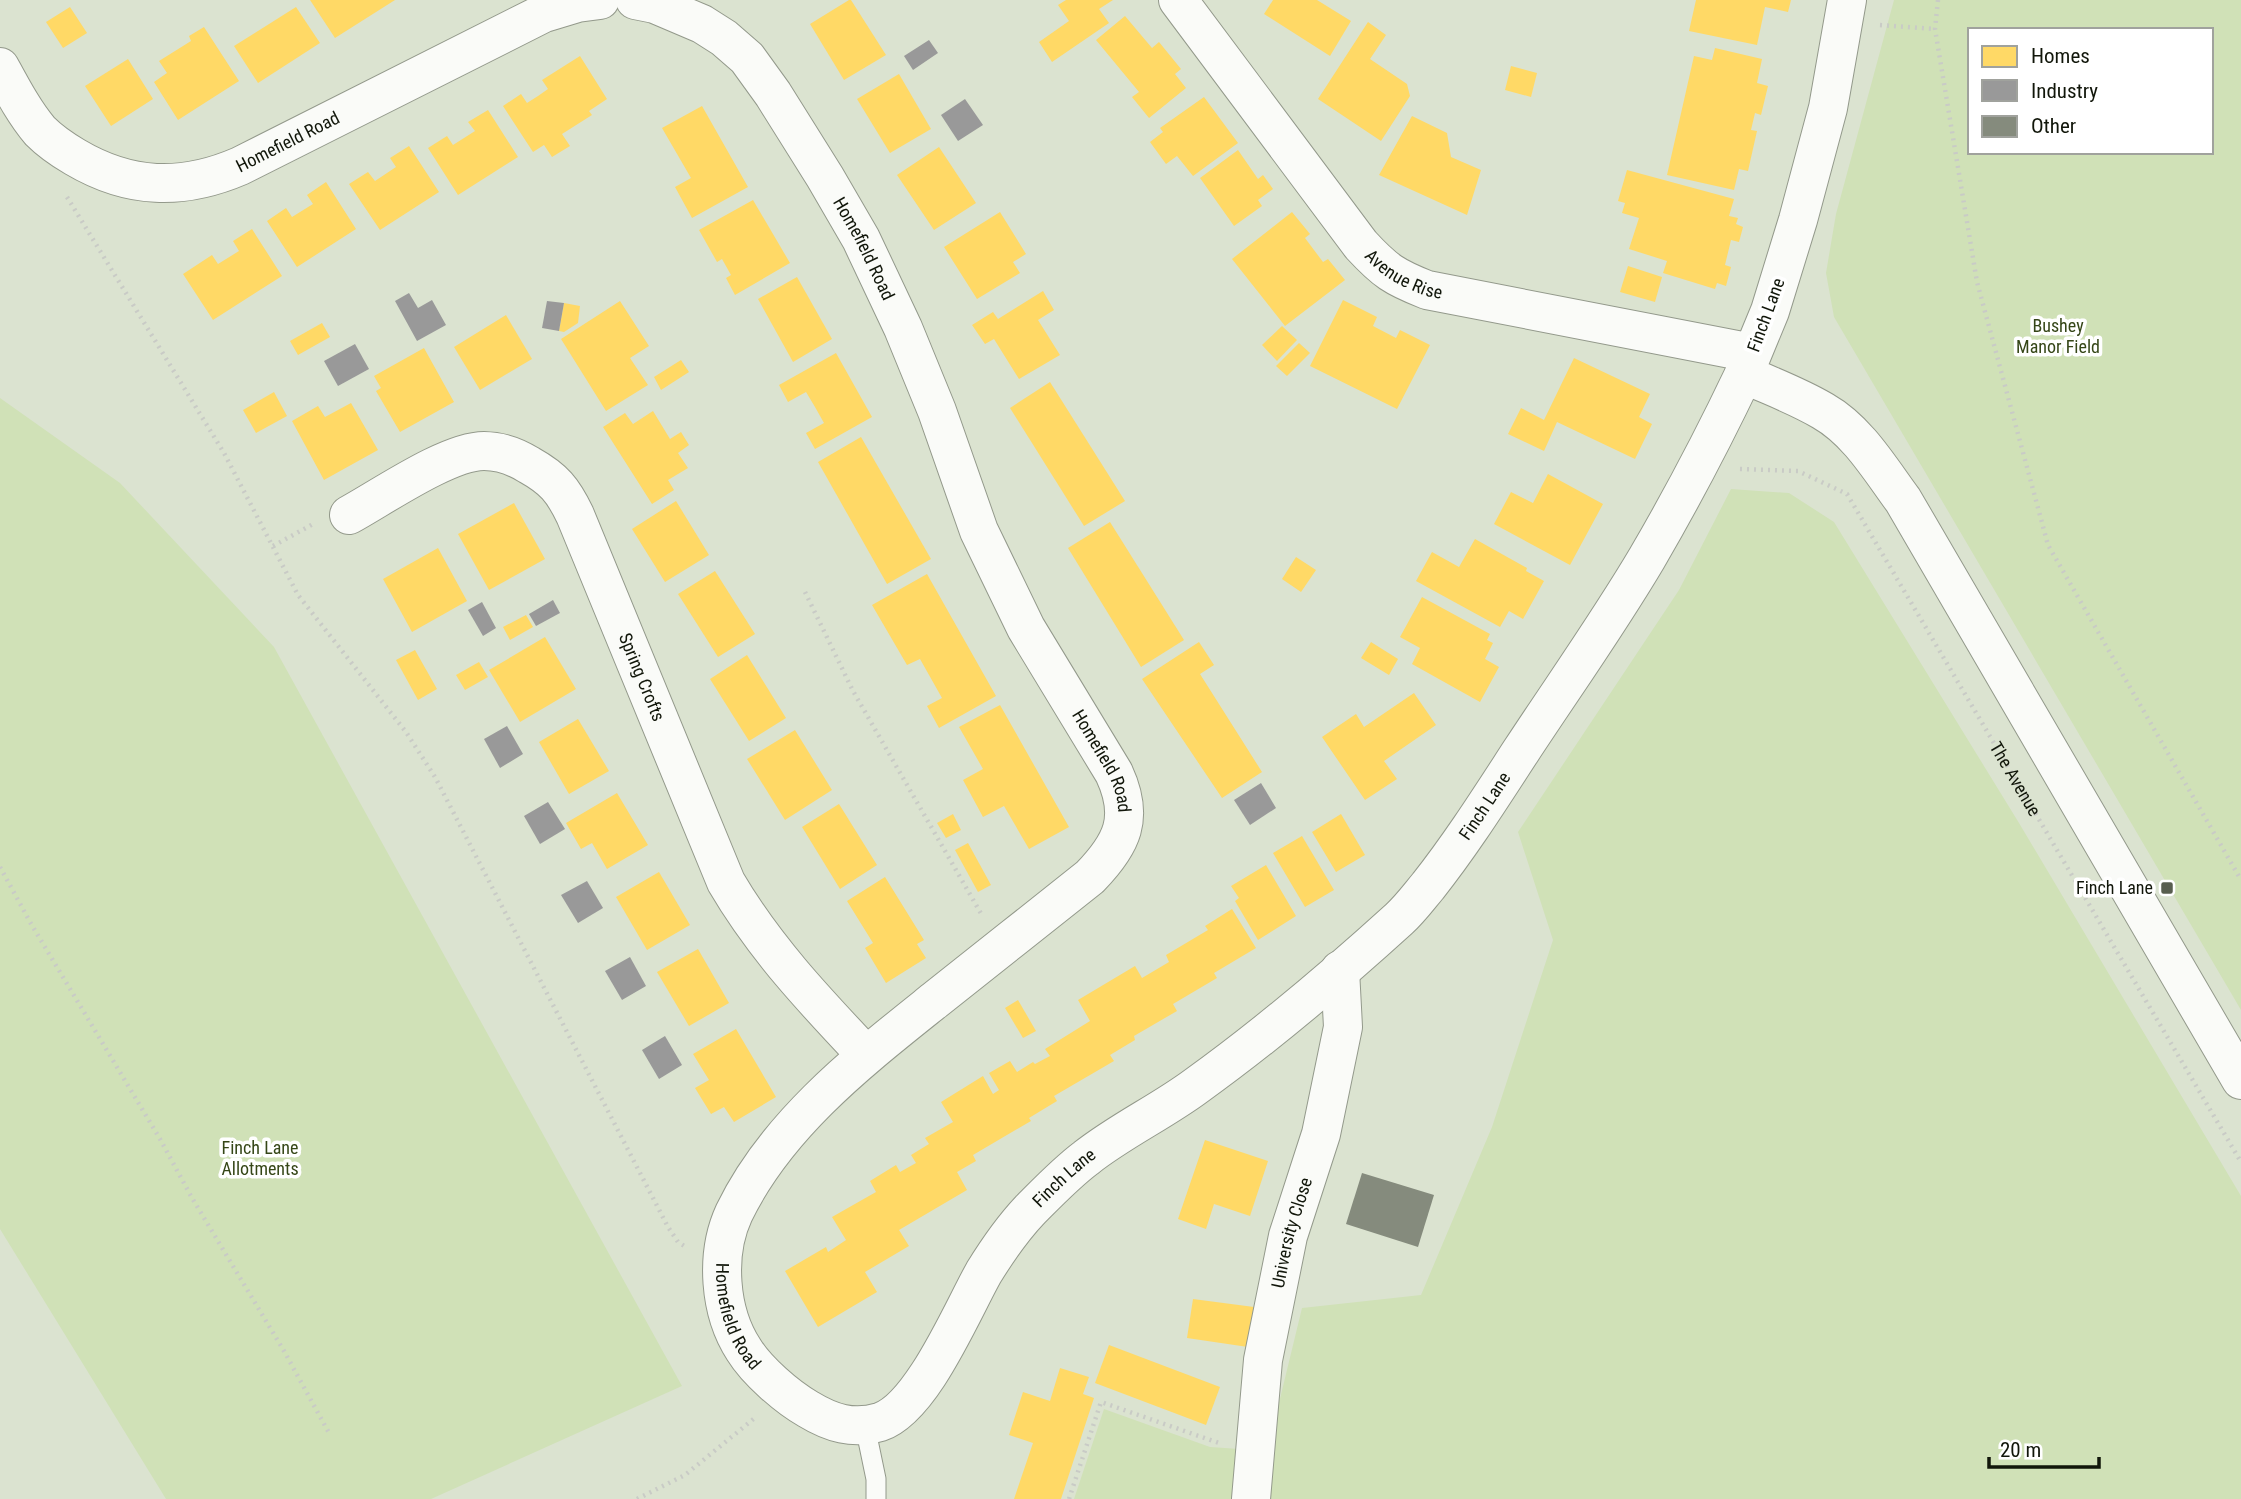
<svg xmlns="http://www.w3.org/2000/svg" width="2241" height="1499" font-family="'Roboto Condensed',sans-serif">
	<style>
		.green { fill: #d0e1b7; fill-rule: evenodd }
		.homes { fill: #ffd966 }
		.industry { fill: #999 }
		.building { fill: #858b7d }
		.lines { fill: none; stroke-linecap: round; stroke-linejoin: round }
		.service-casing { stroke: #93998b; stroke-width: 21 }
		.minor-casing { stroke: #93998b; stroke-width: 40 }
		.tertiary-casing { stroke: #93998b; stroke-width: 40 }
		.path { stroke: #c9cbc6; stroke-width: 4.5; stroke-dasharray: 2 5; stroke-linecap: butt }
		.service { stroke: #fafbf8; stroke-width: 19 }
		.minor { stroke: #fafbf8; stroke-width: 38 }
		.tertiary { stroke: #fafbf8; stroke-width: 38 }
		.poi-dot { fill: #585e4f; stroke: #fff; stroke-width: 2.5 }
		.labels { text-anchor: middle; stroke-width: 7; stroke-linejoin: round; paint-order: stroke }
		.street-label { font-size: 18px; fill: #11160a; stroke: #fff }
		.park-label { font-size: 18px; fill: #354617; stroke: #fff }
		.poi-label { font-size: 18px; fill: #11160a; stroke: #fff; text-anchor: end }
	</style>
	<rect width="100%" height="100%" fill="#dbe3d0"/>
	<g class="green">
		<path d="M1894 0H2241V1010L1834 317 1826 273 1836 214ZM1970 30H2211V152H1970Z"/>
		<polygon points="0,398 120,483 274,647 682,1386 431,1499 166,1499 0,1229"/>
		<polygon points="1731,489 1789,493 1834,522 2019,823 2241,1196 2241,1499 1270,1499 1278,1407 1302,1308 1421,1295 1492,1127 1553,940 1518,832 1679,590"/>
		<polygon points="1104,1409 1210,1447 1239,1449 1236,1499 1074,1499"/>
	</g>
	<g class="homes">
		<polygon points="310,0 395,0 335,38"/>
		<polygon points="849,0 851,0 886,55 844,80 810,24"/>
		<polygon points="1066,0 1113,0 1099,9 1109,23 1052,62 1039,42 1069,21 1058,5"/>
		<polygon points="1273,0 1317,0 1351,21 1330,56 1264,14"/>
		<polygon points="1696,0 1791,0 1788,12 1765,7 1757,45 1689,31"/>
		<polygon points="70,7 87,33 63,48 46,22"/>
		<polygon points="296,7 320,43 258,83 234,46"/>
		<polygon points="1125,16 1152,48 1159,42 1181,69 1175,74 1186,88 1149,118 1132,97 1139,92 1096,40"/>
		<polygon points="1368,22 1386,35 1370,59 1407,84 1410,96 1381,141 1318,99"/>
		<polygon points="204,27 239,81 178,120 154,82 167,73 159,61 191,41 189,36"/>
		<polygon points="1715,48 1762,59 1757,83 1768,86 1761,115 1755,113 1751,130 1757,131 1748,171 1739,169 1734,190 1667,175 1694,56 1712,60"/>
		<polygon points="580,56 607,99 589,111 592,115 562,134 570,146 552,157 544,145 533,152 503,106 521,94 527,103 538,96 548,89 542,80"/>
		<polygon points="128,59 153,99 111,126 85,86"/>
		<polygon points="1511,66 1537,73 1531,97 1505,90"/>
		<polygon points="899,74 931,129 890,153 857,99"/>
		<polygon points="1204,97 1238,143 1193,176 1177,156 1166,164 1150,142 1163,132 1160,128"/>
		<polygon points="702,106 748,187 692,218 675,187 691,178 662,128"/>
		<polygon points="488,110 518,157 458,195 428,148 447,136 453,145 475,131 468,122"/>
		<polygon points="1412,116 1447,133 1451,157 1481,170 1467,215 1379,175"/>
		<polygon points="409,146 439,192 380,230 349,184 368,172 375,181 396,167 390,158"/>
		<polygon points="939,147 976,203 934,230 897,175"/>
		<polygon points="1238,150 1258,179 1263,175 1273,189 1258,200 1262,206 1234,226 1200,178"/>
		<polygon points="1627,170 1734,199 1729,216 1738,218 1736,224 1743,227 1739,242 1731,240 1725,265 1731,267 1726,286 1717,283 1715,289 1663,273 1667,261 1629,249 1639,218 1622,213 1625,203 1618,201"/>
		<polygon points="326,182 356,229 297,267 267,221 286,208 292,217 313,204 307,195"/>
		<polygon points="753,200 790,263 735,295 726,278 731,275 722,259 717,262 699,230"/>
		<polygon points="1000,212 1026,254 1013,262 1020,273 977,299 944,247"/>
		<polygon points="1292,212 1310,234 1305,238 1323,262 1328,259 1345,280 1285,326 1232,259"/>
		<polygon points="252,229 282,276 213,320 183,274 212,255 218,264 239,251 233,241"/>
		<polygon points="1628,266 1662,277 1655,302 1620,292"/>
		<polygon points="797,277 832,339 793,362 758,299"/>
		<polygon points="1043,291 1054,310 1038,320 1060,355 1019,379 994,339 985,344 972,325 993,312 998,319"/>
		<polygon points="1343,300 1377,317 1373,326 1396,338 1400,330 1430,345 1397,409 1310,366"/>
		<polygon points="620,301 649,346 630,358 648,385 606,411 561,339"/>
		<polygon points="564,303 580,306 578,323 564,332 559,331"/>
		<polygon points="506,315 532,359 480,390 454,347"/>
		<polygon points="322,323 330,337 298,355 290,341"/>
		<polygon points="1282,326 1297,340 1277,361 1262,345"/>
		<polygon points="1299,343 1310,353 1287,376 1276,366"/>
		<polygon points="424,348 454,402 400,432 376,391 381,388 374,376"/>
		<polygon points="836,353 872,417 815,449 806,433 824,423 815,407 806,392 788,402 779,385"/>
		<polygon points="1574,358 1650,394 1639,417 1652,424 1635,459 1557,422 1544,451 1508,434 1521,408 1544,420"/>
		<polygon points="681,360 689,372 661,390 654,377"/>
		<polygon points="1050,382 1125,501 1084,526 1010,408"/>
		<polygon points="274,392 287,416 256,433 243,410"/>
		<polygon points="351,403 378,450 324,480 292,421 318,406 325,417"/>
		<polygon points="653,411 670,439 681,432 689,445 678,453 688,468 668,480 674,490 652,504 603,427 625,413 633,424"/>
		<polygon points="861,437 931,559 887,584 818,462"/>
		<polygon points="1548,474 1603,504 1570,565 1494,524 1511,492 1533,503"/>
		<polygon points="676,501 709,555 665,582 632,529"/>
		<polygon points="514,503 545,559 489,590 458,534"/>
		<polygon points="1110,522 1184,640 1141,667 1068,548"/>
		<polygon points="1475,539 1527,568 1526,571 1544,581 1523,619 1509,611 1500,627 1416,581 1432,552 1459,567"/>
		<polygon points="438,548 467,601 412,632 383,579"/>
		<polygon points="1296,557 1316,570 1301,592 1282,579"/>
		<polygon points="715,571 755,634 718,657 678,594"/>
		<polygon points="927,574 996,696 939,728 927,706 942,698 920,659 907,665 872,605"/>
		<polygon points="1422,597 1490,634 1487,640 1493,643 1485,659 1499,667 1480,702 1412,664 1420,648 1400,637"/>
		<polygon points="526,615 533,627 510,640 503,627"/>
		<polygon points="545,637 576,689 520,722 489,670"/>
		<polygon points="1199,642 1214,665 1200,674 1262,772 1222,798 1142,679"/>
		<polygon points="1371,642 1398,659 1389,675 1361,658"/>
		<polygon points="415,650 437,689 418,700 396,660"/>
		<polygon points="747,655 786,718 749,741 710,679"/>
		<polygon points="479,662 488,677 465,690 456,675"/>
		<polygon points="1414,693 1436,725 1384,761 1397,779 1365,800 1322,737 1356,714 1364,727"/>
		<polygon points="1000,705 1069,827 1029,849 1004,806 983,817 963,780 983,769 959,727"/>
		<polygon points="578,719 609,771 569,794 539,742"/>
		<polygon points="795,730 832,790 785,820 747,759"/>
		<polygon points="617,793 648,845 607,869 592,843 581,849 566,823"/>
		<polygon points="839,804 877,865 840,889 802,827"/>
		<polygon points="953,814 961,830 946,838 937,823"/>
		<polygon points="1341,814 1365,855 1336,872 1312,832"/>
		<polygon points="1302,836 1334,890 1305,907 1273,853"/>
		<polygon points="968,843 991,885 978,892 955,850"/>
		<polygon points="1266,865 1296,916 1258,940 1235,901 1239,898 1231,886"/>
		<polygon points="659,872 690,925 647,950 616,897"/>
		<polygon points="885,877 924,940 917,944 926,958 886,983 865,948 873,943 847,901"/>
		<polygon points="1232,909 1256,948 1214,973 1217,978 1173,1004 1177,1011 1134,1036 1135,1040 1110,1055 1114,1061 1054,1096 1057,1101 1029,1118 1031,1121 973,1155 976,1161 957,1172 967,1190 899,1230 909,1246 865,1272 877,1292 818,1327 785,1271 826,1247 828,1252 846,1240 832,1217 876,1192 870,1181 896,1165 900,1172 916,1163 911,1155 929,1144 925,1138 953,1122 941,1102 983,1076 993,1094 999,1090 989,1073 1010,1061 1017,1072 1033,1062 1035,1064 1050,1056 1045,1049 1090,1021 1078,1000 1135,966 1142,978 1169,962 1166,955 1208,930 1205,926"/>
		<polygon points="698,949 729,1003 689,1026 657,972"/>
		<polygon points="1018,1000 1036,1031 1023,1038 1005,1008"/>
		<polygon points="736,1029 776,1097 734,1122 724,1107 711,1114 695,1088 709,1080 693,1054"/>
		<polygon points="1205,1140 1268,1161 1250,1216 1214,1204 1206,1229 1178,1219"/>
		<polygon points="1193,1299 1254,1307 1248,1347 1187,1338"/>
		<polygon points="1109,1345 1220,1387 1206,1425 1095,1383"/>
		<polygon points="1060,1368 1089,1377 1083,1394 1094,1398 1061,1499 1014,1499 1033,1443 1009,1435 1023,1392 1050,1401"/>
	</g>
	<g class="industry">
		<polygon points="929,40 938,53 913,70 904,56"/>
		<polygon points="965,99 983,125 958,141 941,115"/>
		<polygon points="409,293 418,308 432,300 446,325 417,341 395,301"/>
		<polygon points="547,301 564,303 559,331 542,328"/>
		<polygon points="355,344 369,369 338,386 324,361"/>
		<polygon points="553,600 560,613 536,626 529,614"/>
		<polygon points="482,602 496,628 483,636 468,610"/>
		<polygon points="507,726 523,754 500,768 484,739"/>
		<polygon points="1261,783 1276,808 1250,825 1234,800"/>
		<polygon points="548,802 565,829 540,844 524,816"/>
		<polygon points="587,881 603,908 578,923 561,895"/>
		<polygon points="630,957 646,986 622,1000 605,971"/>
		<polygon points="665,1036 682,1065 659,1079 642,1050"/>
	</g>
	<polygon class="building" points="1362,1173 1434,1195 1418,1247 1346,1224"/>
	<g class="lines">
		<defs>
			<polyline id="service" points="865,1426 876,1479 876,1499"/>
			<g id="minor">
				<path id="s2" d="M635 0 655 4 702 24 724 38 747 58 773 94 825 177 861 239 903 328 937 411 979 531 1026 628 1114 773C1135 818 1122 844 1090 877 1038 918 987 959 935 1000 860 1060 777 1124 734 1213 715 1254 719 1312 744 1350 757 1371 787 1397 808 1409 831 1423 853 1430 880 1422 922 1408 962 1311 984 1272 997 1251 1013 1228 1030 1210 1047 1193 1066 1173 1086 1158 1120 1131 1161 1112 1196 1086 1267 1035 1334 978 1399 919 1410 909 1418 898 1428 886 1462 843 1491 797 1521 751 1563 687 1608 624 1647 558 1682 498 1714 437 1744 374"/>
				<path id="s3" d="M1178 0 1361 245C1385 271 1394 277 1427 290L1752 353"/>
				<path id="s4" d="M0 67C12 89 24 112 40 131 50 141 63 150 75 157 129 189 182 191 240 166L544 13 577 3 600 0"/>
				<path id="s5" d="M349 515C382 497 448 451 484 451 499 451 516 457 529 465 554 479 563 490 575 515L726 882C764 947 814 1000 866 1055"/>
				<path id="s6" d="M1251 1499 1263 1360 1288 1236 1321 1134 1343 1027 1340 970"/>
			</g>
			<path id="tertiary" d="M1847 0 1828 108 1798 220 1770 311 1744 374C1770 386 1798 396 1823 411 1858 431 1880 469 1903 500L2241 1080"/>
		</defs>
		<use href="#service" class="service-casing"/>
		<use href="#minor" class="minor-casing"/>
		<use href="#tertiary" class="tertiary-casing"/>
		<g class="path">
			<polyline points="1938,0 1935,29 1977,282 2048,545 2241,880"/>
			<polyline points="1880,25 1935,29"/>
			<polyline points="67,197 224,453 298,595 406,732 435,777 668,1227 678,1242 686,1247"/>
			<path id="s1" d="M1740 469 1798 471 1847 494 2241 1162"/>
			<polyline points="273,546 315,523"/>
			<polyline points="805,592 853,691 983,917"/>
			<polyline points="0,867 30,922 160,1139 192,1198 284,1351 329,1433"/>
			<polyline points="637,1499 685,1475 756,1417"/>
			<polyline points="1069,1499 1101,1402 1219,1443"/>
		</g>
		<use href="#service" class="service"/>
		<use href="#minor" class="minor"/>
		<use href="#tertiary" class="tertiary"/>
	</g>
	<rect class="poi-dot" x="2160" y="881" width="14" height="14" rx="3.5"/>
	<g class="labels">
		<g class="street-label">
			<text dy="6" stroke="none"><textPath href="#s4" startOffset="345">Homefield Road</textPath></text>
			<text dy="6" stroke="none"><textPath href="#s2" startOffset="352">Homefield Road</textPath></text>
			<text dy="6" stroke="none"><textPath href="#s3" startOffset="359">Avenue Rise</textPath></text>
			<text transform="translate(1766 315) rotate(-70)" y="6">Finch Lane</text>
			<text dy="6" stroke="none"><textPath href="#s5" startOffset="443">Spring Crofts</textPath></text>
			<text dy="6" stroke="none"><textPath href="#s2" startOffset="919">Homefield Road</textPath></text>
			<text dy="6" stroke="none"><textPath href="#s1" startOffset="443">The Avenue</textPath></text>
			<text dy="6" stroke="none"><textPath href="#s2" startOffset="2726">Finch Lane</textPath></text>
			<text dy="6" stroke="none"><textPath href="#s2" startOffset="2160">Finch Lane</textPath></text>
			<text dy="6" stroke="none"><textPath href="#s6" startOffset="270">University Close</textPath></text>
			<text dy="6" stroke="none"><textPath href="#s2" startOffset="1652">Homefield Road</textPath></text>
		</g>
		<g class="park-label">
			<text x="2058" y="332">Bushey<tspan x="2058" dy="21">Manor Field</tspan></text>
			<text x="260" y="1154">Finch Lane<tspan x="260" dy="21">Allotments</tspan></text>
		</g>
		<g class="poi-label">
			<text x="2153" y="894">Finch Lane</text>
		</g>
	</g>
	<rect x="1968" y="28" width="245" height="126" fill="#ffffff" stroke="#a0a29d" stroke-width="2"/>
	<rect x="1982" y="46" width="35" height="21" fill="#ffd966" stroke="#a0a29d" stroke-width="2"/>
	<text x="2031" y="63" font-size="21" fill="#11160a">Homes</text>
	<rect x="1982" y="80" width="35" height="21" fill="#999999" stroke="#a0a29d" stroke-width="2"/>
	<text x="2031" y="98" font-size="21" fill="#11160a">Industry</text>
	<rect x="1982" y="116" width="35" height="21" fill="#858b7d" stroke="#a0a29d" stroke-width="2"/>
	<text x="2031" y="133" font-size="21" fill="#11160a">Other</text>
	<path d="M1989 1457v10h110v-10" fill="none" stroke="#11160a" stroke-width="3.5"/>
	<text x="2000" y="1457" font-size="21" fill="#11160a" stroke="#ffffff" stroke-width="5" paint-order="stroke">20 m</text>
</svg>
